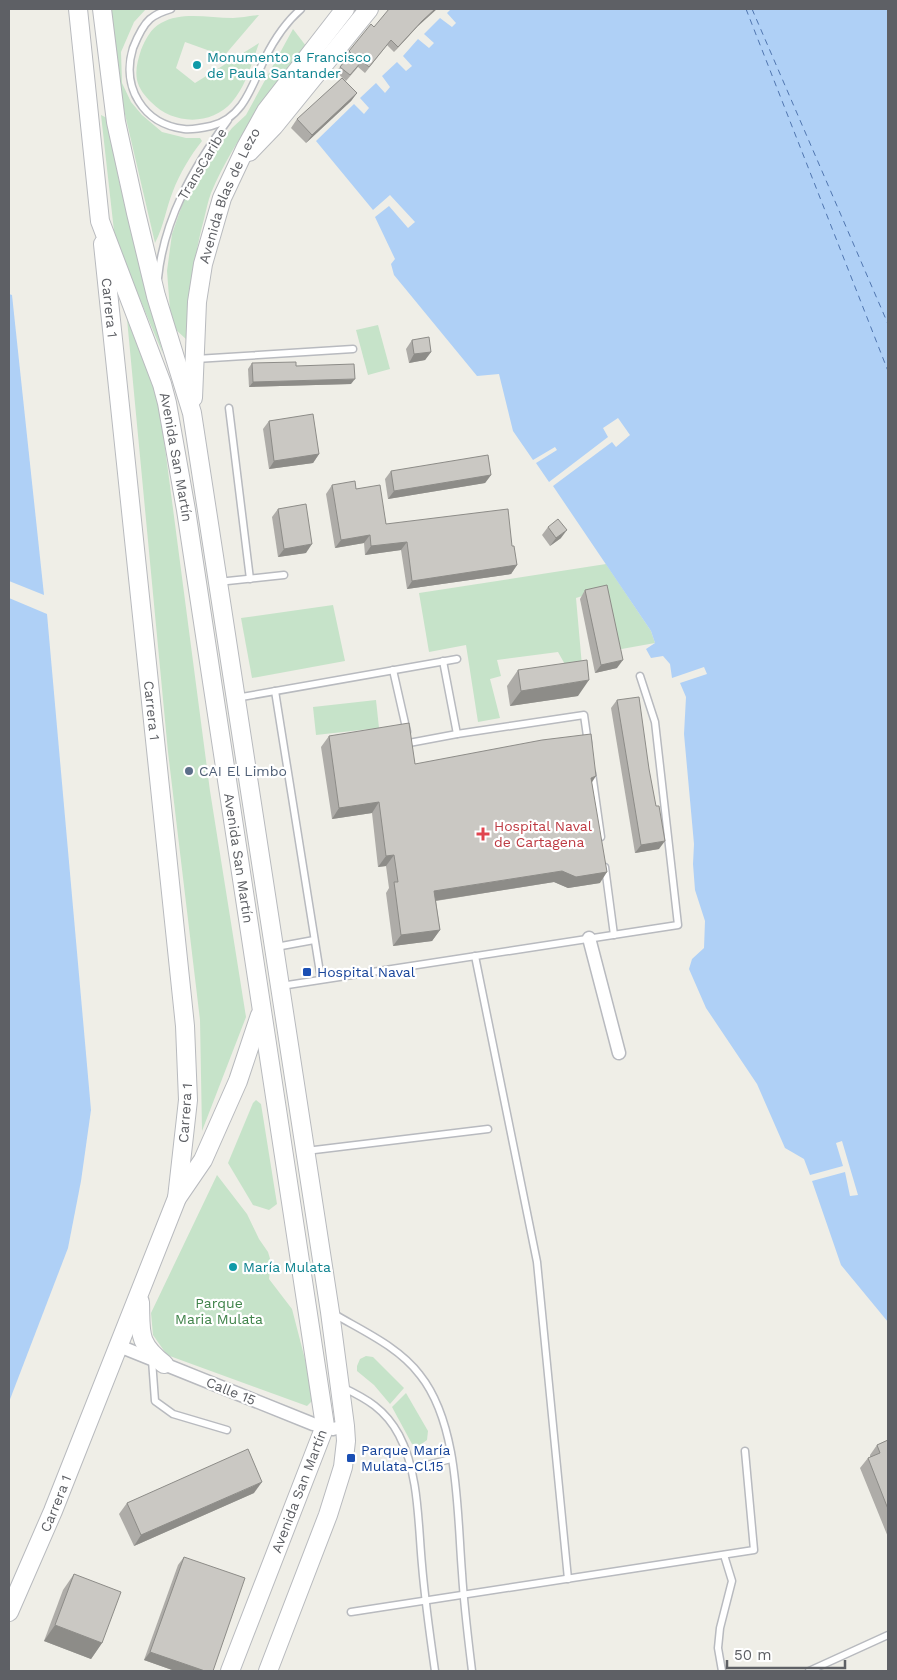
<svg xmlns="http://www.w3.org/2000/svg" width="897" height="1680" font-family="'Work Sans',sans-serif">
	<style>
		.green { fill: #c6e3c9 }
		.water { fill: #afd0f6 }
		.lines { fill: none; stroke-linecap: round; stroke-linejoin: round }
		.ferry { stroke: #5076b0; stroke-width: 1; stroke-dasharray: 6 5; stroke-linecap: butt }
		.lane-casing { stroke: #b8babf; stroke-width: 9 }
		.street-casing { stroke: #b8babf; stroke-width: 15 }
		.secondary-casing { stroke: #b8babe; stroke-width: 20 }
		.lane { stroke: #fff; stroke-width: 6 }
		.street { stroke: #fff; stroke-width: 12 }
		.secondary { stroke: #fff; stroke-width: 18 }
		.wall { fill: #aeaca8 }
		.shaded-wall { fill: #8d8c88 }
		.building { fill: #cac8c3; stroke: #8d8c88 }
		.culture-dot { fill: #0f9aa8; stroke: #fff; stroke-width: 2 }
		.service-dot { fill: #5c6f8a; stroke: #fff; stroke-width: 2 }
		.health-dot { fill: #e0444e; stroke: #fff; stroke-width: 2 }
		.transit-dot { fill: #1a4fb4; stroke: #fff; stroke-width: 2 }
		.labels { text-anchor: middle; stroke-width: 4.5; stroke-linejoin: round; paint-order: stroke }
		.culture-label { font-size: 14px; fill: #0d838f; stroke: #fff; text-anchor: start }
		.street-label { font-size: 14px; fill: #5e6065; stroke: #fff }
		.service-label { font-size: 14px; fill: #4e5e75; stroke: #fff; text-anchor: start }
		.health-label { font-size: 14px; fill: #be3a42; stroke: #fff; text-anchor: start }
		.transit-label { font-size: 14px; fill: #164399; stroke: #fff; text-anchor: start }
		.park-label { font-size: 14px; fill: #3f8349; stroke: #fff }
	</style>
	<rect width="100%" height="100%" fill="#efeee7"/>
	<g class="green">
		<path d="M111 9H146L134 22 121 52 122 83 131 102 142 115 162 132 186 138H200L202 141C190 156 180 173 173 191 166 208 164 226 155 243L117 80Z"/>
		<path d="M259 15 224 56 185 42 176 68 195 83 259 43C252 63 246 86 232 102 211 126 173 125 151 102 145 96 139 89 137 80 135 69 138 60 141 50 145 40 151 28 161 23 182 11 209 18 233 18 241 18 250 16 259 15Z"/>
		<path d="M293 29 306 46C271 93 234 139 211 193 208 201 206 211 204 219 193 259 190 299 187 340L174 328 170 310 167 271 172 234 187 191 204 165 232 128 246 115Z"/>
		<polygon points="101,115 107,118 119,181 163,354 115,240"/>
		<polygon points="127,319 159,402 210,791 246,1017 202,1131 200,1020 168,752"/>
		<polygon points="378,325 390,369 368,375 356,330"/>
		<polygon points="606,564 651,631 655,643 616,650 595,592 576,598 582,666 567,668 558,652 497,660 501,676 490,679 500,718 478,722 466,645 429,652 419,593"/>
		<polygon points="333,605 345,661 252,678 241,618"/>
		<polygon points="376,700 379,728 316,735 313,707"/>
		<polygon points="256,1100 261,1104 277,1204 269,1210 253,1205 228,1163 253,1103"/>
		<polygon points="217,1175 247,1214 259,1239 268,1252 271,1262 269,1279 292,1309 315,1398 307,1406 167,1355 153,1335 151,1313"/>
		<polygon points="366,1356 373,1357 404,1388 390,1404 374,1385 357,1371 357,1366 360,1359"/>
		<polygon points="406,1393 428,1431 427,1440 420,1445 412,1444 392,1407"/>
	</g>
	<g class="water">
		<polygon points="451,9 888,9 888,1322 841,1265 812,1181 845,1172 850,1196 858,1195 842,1141 836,1143 843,1166 810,1175 804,1159 785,1148 757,1084 706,1008 689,969 692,959 704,948 705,921 695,890 693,864 694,844 684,734 686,697 680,683 707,674 704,667 672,678 670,664 663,656 651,658 646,649 655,643 651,631 553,486 612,442 616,447 630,435 618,418 603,428 608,437 549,482 536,463 557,450 555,447 533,460 513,431 499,374 477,376 394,275 391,264 395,259 375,217 389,206 408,228 415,222 390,195 373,210 316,141 354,104 364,114 369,108 360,98 376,83 385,93 390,87 382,76 397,62 406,71 412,66 403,56 418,39 429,48 434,43 424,34 440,18 452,27 456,23 447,13"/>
		<polygon points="9,294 12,295 44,595 9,581"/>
		<polygon points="9,598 47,614 91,1110 81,1181 68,1248 9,1402"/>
	</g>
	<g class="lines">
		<g class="ferry">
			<polyline points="746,9 888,371"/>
			<polyline points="752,9 888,324"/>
		</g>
		<defs>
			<g id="lane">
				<path d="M171 9C164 11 156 14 150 19 142 26 137 38 133 48 121 87 143 124 184 129 193 130 202 128 211 126 244 118 252 85 265 58 274 40 286 22 301 9"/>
				<path d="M158 278C164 219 193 168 228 120"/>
				<polyline points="196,359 353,349"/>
				<polyline points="229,408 250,579"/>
				<polyline points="218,582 284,575"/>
				<polyline points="443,661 457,734"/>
				<polyline points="393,670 407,732"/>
				<polyline points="275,691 321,979"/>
				<polyline points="236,698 457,659"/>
				<polyline points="409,743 457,734 584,715 588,743"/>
				<polyline points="592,773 601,837"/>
				<polyline points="605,867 614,935"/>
				<polyline points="276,947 314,940"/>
				<polyline points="475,956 537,1262 568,1579"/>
				<polyline points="281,986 678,925 655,722 640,676"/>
				<polyline points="306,1151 488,1129"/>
				<path d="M334 1314C363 1331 399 1347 420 1375 459 1424 457 1512 462 1573 464 1606 468 1638 472 1671"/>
				<polyline points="152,1360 155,1401 173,1414 227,1430"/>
				<path d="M342 1387C367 1399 385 1409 399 1435 419 1473 418 1523 422 1565 425 1601 430 1636 435 1671"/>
				<polyline points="411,1469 451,1459"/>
				<polyline points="351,1612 754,1550 745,1451"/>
				<polyline points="722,1671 718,1648 720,1628 732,1581 724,1555"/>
				<polyline points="809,1671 888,1635"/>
			</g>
			<g id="street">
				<polyline points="589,938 619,1053"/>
				<polyline points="119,1346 313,1424 333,1429 345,1426"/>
			</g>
			<g id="secondary">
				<path id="s1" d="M78 9 100 221 162 384 167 403 186 510 325 1426 230 1671"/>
				<polyline points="102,9 116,122 136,213 156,296 192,413 330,1312 345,1426 346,1441 343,1467 328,1515 268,1671"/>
				<polyline points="249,152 274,126 369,9"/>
				<path id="s2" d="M103 244 185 1026 188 1100 177 1198"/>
				<path id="s3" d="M193 398 197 302 203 264 222 198 246 147 266 111 345 9"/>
				<path d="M140 1302C141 1333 137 1343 164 1364"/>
				<path id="s4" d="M9 1612 53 1511 177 1198 203 1160 238 1081 260 1015"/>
			</g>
		</defs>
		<use href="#lane" class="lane-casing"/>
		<use href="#street" class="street-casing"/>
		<use href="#secondary" class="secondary-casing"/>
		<use href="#lane" class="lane"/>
		<use href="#street" class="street"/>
		<use href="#secondary" class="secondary"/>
	</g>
	<g class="wall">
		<polygon points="374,27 417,27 394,52 387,45 365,73 358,67 346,81 336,72 347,58 345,57 349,51"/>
		<polygon points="357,93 351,101 306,143 291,128 297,119"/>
		<polygon points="412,340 431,352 425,360 409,363 406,349"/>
		<polygon points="252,363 296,366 351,384 249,387 248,369"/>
		<polygon points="269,421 319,454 313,463 269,469 263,429"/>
		<polygon points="391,471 491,475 485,483 388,499 385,479"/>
		<polygon points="332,485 356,489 386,524 512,546 517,565 511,574 407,589 401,550 365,555 364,543 335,548 326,494"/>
		<polygon points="278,509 306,553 278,557 272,517"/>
		<polygon points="548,527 561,538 550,546 542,535"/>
		<polygon points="585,590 617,668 595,673 580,599"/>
		<polygon points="518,670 578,696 510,706 507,686"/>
		<polygon points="617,700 659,849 635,853 611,708"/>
		<polygon points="329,736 415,764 592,783 600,883 568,888 554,882 436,901 440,930 432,941 393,946 386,893 389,888 386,866 378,867 372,813 332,819 321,747"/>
		<polygon points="888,1440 888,1537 860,1468 868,1458 870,1457 870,1455 877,1445"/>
		<polygon points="254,1493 134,1546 119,1514 127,1503"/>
		<polygon points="184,1557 213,1671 175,1671 144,1660 178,1565"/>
		<polygon points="74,1574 102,1643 91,1659 44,1641 63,1590"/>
	</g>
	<g class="shaded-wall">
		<polygon points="435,9 437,9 417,27 394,52 398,47 422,21"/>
		<polygon points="357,93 351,101 306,143 312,135"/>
		<polygon points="431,352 425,360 409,363 414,354"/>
		<polygon points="355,379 351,384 249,387 253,382"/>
		<polygon points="319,454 313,463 269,469 274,461"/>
		<polygon points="491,475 485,483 388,499 394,491"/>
		<polygon points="567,530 561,538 550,546 556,538"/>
		<polygon points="370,535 364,543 335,548 341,540"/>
		<polygon points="407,542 401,550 365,555 371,546"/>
		<polygon points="312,544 306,553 278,557 284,549"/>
		<polygon points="517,565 511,574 407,589 412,581"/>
		<polygon points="623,660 617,668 595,673 601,665"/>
		<polygon points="589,680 578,696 510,706 521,691"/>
		<polygon points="596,776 589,787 591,778"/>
		<polygon points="379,802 372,813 332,819 339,808"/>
		<polygon points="665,841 659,849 635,853 641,845"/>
		<polygon points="394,855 386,866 378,867 386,856"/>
		<polygon points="562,871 607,872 600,883 568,888 554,882 427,902 434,891"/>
		<polygon points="440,930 432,941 393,946 401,935"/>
		<polygon points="262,1482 254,1493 134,1546 141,1535"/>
		<polygon points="55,1625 102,1643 91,1659 44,1641"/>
		<polygon points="150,1652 205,1671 175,1671 144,1660"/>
	</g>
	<g class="building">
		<polygon points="389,9 435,9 422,21 398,47 391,40 369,67 362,61 350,75 340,67 351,53 349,51 371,24 374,27"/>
		<polygon points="342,78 357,93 312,135 297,119"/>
		<polygon points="429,337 431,352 414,354 412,340"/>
		<polygon points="296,362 296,366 354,364 355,379 253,382 252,363"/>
		<polygon points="313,414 319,454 274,461 269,421"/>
		<polygon points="488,455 491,475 394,491 391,471"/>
		<polygon points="355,481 356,489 380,485 386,524 508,509 512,546 514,546 517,565 412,581 407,542 371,546 370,535 341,540 332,485"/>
		<polygon points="306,504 312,544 284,549 278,509"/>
		<polygon points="558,519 567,530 556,538 548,527"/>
		<polygon points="607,585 623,660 601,665 585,590"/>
		<polygon points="587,660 589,680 521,691 518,670"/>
		<polygon points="639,697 649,769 656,806 659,806 665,841 641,845 617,700"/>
		<polygon points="409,723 415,764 542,740 591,734 596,776 591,778 607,872 576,877 562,871 434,891 440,930 401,935 394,882 398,882 394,855 386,856 379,802 339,808 329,736"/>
		<polygon points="888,1440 888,1509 868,1458 880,1453 877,1445"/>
		<polygon points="248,1449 262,1482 141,1535 127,1503"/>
		<polygon points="184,1557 245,1578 213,1671 205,1671 150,1652"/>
		<polygon points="74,1574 121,1592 102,1643 55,1625"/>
	</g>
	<g class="culture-dot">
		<circle cx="197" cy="65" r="5"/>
		<circle cx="233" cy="1267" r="5"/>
	</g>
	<circle class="service-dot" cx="189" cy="771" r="5"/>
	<path class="health-dot" d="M480.5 826.5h5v5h5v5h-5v5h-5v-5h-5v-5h5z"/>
	<g class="transit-dot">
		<rect x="302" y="967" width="10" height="10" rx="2.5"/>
		<rect x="346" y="1453" width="10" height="10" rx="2.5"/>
	</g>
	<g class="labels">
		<g class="culture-label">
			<text x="207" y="62">Monumento a Francisco<tspan x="207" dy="16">de Paula Santander</tspan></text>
			<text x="243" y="1272">María Mulata</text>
		</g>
		<g class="street-label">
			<text transform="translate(202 164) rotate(-59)" y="5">TransCaribe</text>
			<text dy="5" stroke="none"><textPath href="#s3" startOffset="208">Avenida Blas de Lezo</textPath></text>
			<text dy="5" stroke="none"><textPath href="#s2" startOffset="64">Carrera 1</textPath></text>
			<text dy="5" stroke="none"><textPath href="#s1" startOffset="462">Avenida San Martín</textPath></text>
			<text dy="5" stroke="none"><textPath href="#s2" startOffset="469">Carrera 1</textPath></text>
			<text dy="5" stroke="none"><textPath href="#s1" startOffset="868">Avenida San Martín</textPath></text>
			<text transform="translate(185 1113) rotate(-86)" y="5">Carrera 1</text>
			<text transform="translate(231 1391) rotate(22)" y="5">Calle 15</text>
			<text transform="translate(299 1491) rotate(-69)" y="5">Avenida San Martín</text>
			<text dy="5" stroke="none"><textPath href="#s4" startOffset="118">Carrera 1</textPath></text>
		</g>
		<g class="service-label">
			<text x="199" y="776">CAI El Limbo</text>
		</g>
		<g class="health-label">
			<text x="494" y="831">Hospital Naval<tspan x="494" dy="16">de Cartagena</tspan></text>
		</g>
		<g class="transit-label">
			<text x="317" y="977">Hospital Naval</text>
			<text x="361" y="1455">Parque María<tspan x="361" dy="16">Mulata-Cl.15</tspan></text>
		</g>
		<g class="park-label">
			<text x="219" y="1308">Parque<tspan x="219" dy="16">Maria Mulata</tspan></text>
		</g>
	</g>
	<rect width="897" height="1680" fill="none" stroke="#5e6065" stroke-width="20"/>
	<path d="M727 1660v8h118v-8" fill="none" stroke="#5e6065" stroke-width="2.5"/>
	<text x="734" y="1660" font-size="15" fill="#5e6065" stroke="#ffffff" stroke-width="4" paint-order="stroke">50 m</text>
</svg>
